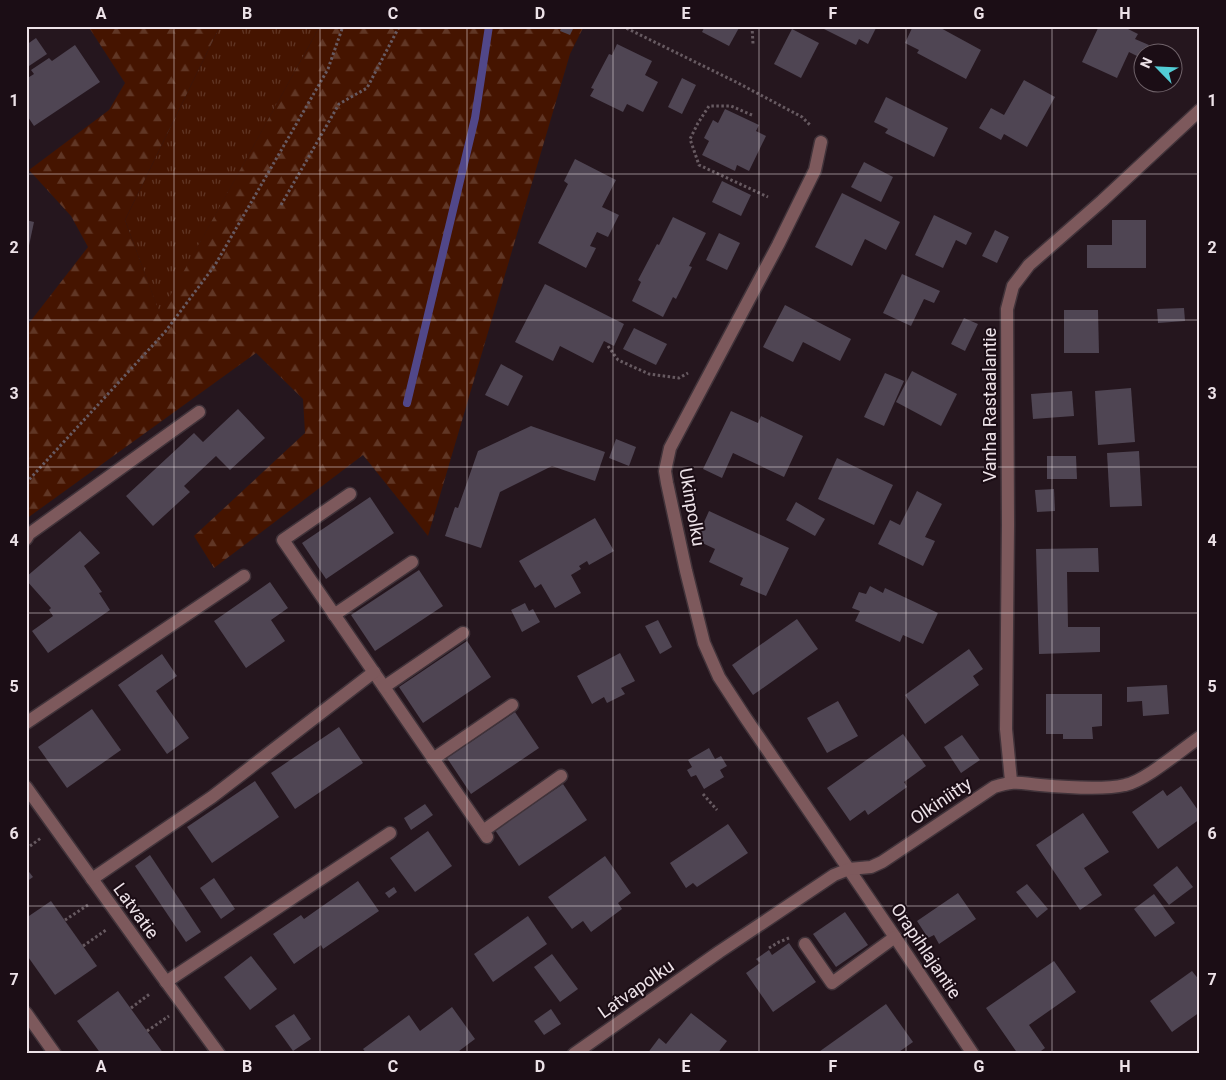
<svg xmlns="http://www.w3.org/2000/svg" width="1226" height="1080" font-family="Roboto,sans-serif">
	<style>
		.grass { fill: url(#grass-tufts) }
		.forest { fill: url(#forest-firs) }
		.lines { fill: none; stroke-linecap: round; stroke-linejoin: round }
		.stream { stroke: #514789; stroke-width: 8 }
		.building { fill: #4f4553 }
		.minor-casing { stroke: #41333a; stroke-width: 15 }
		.path { stroke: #675a61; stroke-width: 3; stroke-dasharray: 2.5 2.5; stroke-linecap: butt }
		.minor { stroke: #7d595c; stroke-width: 12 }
		.grid { fill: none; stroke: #ede2e8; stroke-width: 1; stroke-opacity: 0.55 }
		.labels { text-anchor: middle; stroke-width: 4; stroke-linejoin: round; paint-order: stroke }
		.street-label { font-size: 18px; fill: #ede2e8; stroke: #1b0d15 }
		.neatline { fill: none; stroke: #ede2e8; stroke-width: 2 }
		.grid-label { font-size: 16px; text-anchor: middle; font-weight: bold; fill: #ede2e8 }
	</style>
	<defs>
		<pattern id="grass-tufts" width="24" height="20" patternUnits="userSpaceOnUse" patternTransform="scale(1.25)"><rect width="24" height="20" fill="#451400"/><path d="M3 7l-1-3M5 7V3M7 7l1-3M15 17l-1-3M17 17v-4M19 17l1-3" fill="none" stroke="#603625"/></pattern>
		<pattern id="forest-firs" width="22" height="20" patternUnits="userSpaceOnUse" patternTransform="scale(1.25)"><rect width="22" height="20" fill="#451400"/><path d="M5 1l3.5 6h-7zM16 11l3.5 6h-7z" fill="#603625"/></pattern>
	</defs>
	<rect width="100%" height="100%" fill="#25161e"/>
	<polygon class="grass" points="220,26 320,26 160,315 125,220"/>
	<polygon class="forest" points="88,26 220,26 125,220 160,314 320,26 584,26 570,54 428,536 363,455 214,568 194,536 305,433 303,399 256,353 26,519 26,327 88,247 71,216 29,170 109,110 125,83"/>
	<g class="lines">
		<polyline class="stream" points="407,403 475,118 489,26"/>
	</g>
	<g class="building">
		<polygon points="562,26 574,27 570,35 560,31"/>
		<polygon points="705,26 740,26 729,46 702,32"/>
		<polygon points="825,26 877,26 868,44 859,39 856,45 824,29"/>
		<polygon points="913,26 937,26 981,50 966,79 917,53 919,50 905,43"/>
		<polygon points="1099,26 1122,26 1138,34 1135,39 1149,45 1145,52 1144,52 1143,59 1129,52 1117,78 1082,62"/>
		<polygon points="792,29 819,43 801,78 774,64"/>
		<polygon points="36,38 47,54 29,66 26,61 26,45"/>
		<polygon points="617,44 652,61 645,75 658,82 643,112 627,104 623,112 590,96 594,89 591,88 609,54 612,55"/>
		<polygon points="75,45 100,82 34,126 26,114 26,79 34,74 31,70 49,58 52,61"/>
		<polygon points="682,78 696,85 682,114 668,107"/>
		<polygon points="1024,80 1055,97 1027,147 1004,134 1001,140 979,128 991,108 1004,115"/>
		<polygon points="886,97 948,128 934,157 885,133 888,129 874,122"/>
		<polygon points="725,109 759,125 756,131 766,136 749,171 737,165 735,171 702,155 709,141 704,138 713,120 718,123"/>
		<polygon points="575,159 616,180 602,207 619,215 608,237 597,232 590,246 596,248 586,268 538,243 568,184 564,181"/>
		<polygon points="864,162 893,177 881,202 851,187"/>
		<polygon points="722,181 751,195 741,216 712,202"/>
		<polygon points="842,193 900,222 886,250 865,239 852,266 815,247"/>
		<polygon points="934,215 972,233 966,245 956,240 943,268 915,255"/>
		<polygon points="673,217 706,233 689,266 692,267 676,299 673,297 663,317 632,301 641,282 638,280 657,244 659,245"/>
		<polygon points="26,220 34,222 27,255 26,255"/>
		<polygon points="1112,220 1146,220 1146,268 1087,268 1087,245 1112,245"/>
		<polygon points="995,230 1009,237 997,263 982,256"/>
		<polygon points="719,233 740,243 727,270 706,260"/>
		<polygon points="902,274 940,291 934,303 924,299 911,326 883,313"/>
		<polygon points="545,284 624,324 614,346 604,341 593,363 560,346 553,361 515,342"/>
		<polygon points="785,305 851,339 840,361 803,342 793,362 763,347"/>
		<polygon points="1184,308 1185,321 1158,323 1157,309"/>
		<polygon points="1064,310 1098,310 1099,353 1064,353"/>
		<polygon points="964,318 978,324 965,351 951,344"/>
		<polygon points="634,328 667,344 656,365 623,349"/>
		<polygon points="501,364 523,376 508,406 485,395"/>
		<polygon points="912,371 957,394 941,426 896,402"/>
		<polygon points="885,373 904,381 884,426 864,417"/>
		<polygon points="1131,388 1135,442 1098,445 1095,391"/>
		<polygon points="1072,391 1074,416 1033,419 1031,394"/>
		<polygon points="238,409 265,438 230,470 216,456 184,486 190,492 153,526 126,496 194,433 203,442"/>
		<polygon points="731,411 758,423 761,416 803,436 784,477 733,453 722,478 703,469"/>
		<polygon points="531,426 605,452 595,481 552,466 500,492 481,548 445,536 455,507 458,508 478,451"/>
		<polygon points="616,439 636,447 629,466 609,458"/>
		<polygon points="1139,451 1142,506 1110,507 1107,453"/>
		<polygon points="1047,456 1076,456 1077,479 1047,479"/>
		<polygon points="837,458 893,485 874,525 818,499"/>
		<polygon points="1054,489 1055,511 1037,512 1035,490"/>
		<polygon points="917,491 942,504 925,537 935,541 923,566 878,544 890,520 900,525"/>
		<polygon points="370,497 394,533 326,579 302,543"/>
		<polygon points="796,502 825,519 815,536 786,520"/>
		<polygon points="709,511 789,548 766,596 740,585 743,578 709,562 715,549 696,540"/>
		<polygon points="595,518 614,551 589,565 587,561 579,566 581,569 571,575 581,593 555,608 541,584 535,588 519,561"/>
		<polygon points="80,531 100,553 84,566 102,592 99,593 110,610 48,653 32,631 53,616 49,610 51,608 26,580 26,577"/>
		<polygon points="1098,548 1099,572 1067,572 1068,627 1100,627 1100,652 1039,654 1036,549"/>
		<polygon points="419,570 443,606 375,651 351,615"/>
		<polygon points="270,582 288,608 271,620 285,641 246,668 214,621"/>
		<polygon points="870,586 883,593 885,588 938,613 923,644 903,635 900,642 855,621 860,611 852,608 859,592 866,594"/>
		<polygon points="525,603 529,611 533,609 540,622 522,632 511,610"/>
		<polygon points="797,619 818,649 753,695 732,665"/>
		<polygon points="658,620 672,647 660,654 645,626"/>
		<polygon points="467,641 491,677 423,723 399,687"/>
		<polygon points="969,649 983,669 973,676 979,685 925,724 905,695"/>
		<polygon points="620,653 635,681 621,688 625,694 607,703 604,697 592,704 577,676"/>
		<polygon points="162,654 177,676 156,691 189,738 167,754 118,685"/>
		<polygon points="1167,685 1169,714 1143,716 1142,701 1127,702 1127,687"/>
		<polygon points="1046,694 1102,694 1102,726 1092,727 1093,739 1063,739 1063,734 1046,734"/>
		<polygon points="838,701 858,736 827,753 807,718"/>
		<polygon points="92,709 121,750 67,788 38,747"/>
		<polygon points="515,712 539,748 471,794 447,758"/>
		<polygon points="339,727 363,763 295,809 271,773"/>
		<polygon points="903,734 926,766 904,782 907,787 868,815 865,810 850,821 827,788"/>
		<polygon points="962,735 980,760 961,773 944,747"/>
		<polygon points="709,748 715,759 721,756 727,766 720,770 724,777 704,789 696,775 691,777 687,770 692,767 688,760"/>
		<polygon points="255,781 279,817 212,863 187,827"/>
		<polygon points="563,784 587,820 519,866 495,830"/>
		<polygon points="1181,786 1200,813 1200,819 1158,849 1132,812 1163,790 1167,796"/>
		<polygon points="425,804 433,815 411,830 404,818"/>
		<polygon points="1083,813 1109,852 1084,868 1102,895 1080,910 1036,845"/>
		<polygon points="728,824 748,853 697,887 693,883 686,888 670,863"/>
		<polygon points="428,831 452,866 415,892 390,858"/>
		<polygon points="150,855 201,932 186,942 135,866"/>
		<polygon points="605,856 631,893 618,903 622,909 591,932 583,921 572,929 548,897"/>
		<polygon points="1177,866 1193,887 1169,905 1153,885"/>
		<polygon points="26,868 33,877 26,882"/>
		<polygon points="214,878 235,909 221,919 200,888"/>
		<polygon points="358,881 379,911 323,949 321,945 294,964 273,934 301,915 304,919"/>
		<polygon points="1027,884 1048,909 1037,918 1016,892"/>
		<polygon points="394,887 397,892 389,898 385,893"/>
		<polygon points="958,893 976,919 939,944 934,935 928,938 917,921"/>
		<polygon points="1154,894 1175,923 1155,937 1134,909"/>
		<polygon points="51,901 97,966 55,995 26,954 26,918"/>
		<polygon points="845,912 868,945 836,967 813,934"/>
		<polygon points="528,916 547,944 493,982 474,954"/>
		<polygon points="789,943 816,982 773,1012 746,973 760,963 756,959 769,950 772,955"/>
		<polygon points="552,954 578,989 560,1002 534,967"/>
		<polygon points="251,956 277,989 250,1010 224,977"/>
		<polygon points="1054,961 1076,992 1029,1025 1045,1048 1037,1054 1018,1054 986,1008"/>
		<polygon points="1192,971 1200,981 1200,1012 1172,1032 1150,1001"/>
		<polygon points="118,991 147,1031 164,1054 101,1054 77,1021"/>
		<polygon points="886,1004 913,1042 896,1054 816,1054"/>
		<polygon points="452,1007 475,1039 455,1054 367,1054 363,1049 409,1015 420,1031"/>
		<polygon points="551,1009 561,1024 544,1035 534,1021"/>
		<polygon points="691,1013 727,1041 717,1054 647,1054 659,1038 666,1044"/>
		<polygon points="294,1014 311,1039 293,1051 275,1026"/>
	</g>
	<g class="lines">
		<defs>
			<g id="minor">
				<polyline points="821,142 815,170 778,245 670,448 665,471 667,483 686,571 704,643 719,677 745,717 895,937 973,1054"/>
				<polyline points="350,494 283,540 487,837"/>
				<polyline points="26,539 29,534 199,412"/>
				<polyline points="334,615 412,562"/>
				<polyline points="384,687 463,633"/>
				<polyline points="26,723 244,576"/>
				<polyline points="433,759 512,705"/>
				<polyline points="1011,781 1006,729 1008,525 1007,309 1013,286 1029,265 1102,201 1200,110"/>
				<polyline points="26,787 159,972 219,1054"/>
				<polyline points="483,831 561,776"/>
				<polyline points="92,879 212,797 374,672"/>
				<polyline points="805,944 832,983 895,937"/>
				<polyline points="166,982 390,833"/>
				<polyline points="26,1013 55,1054"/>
				<path d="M574 1054 719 952 834 875 849 869 871 867 882 862 994 787C1015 780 1019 783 1040 785 1062 787 1104 790 1125 785 1145 781 1181 750 1200 737"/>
			</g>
		</defs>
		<use href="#minor" class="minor-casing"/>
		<g class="path">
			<polyline points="622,26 738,83 802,117 811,126"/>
			<polyline points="752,26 753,44"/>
			<polyline points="752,115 731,106 709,106 698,123 690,139 699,165 768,197"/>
			<polyline points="281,205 339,104 367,88 399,27"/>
			<polyline points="608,346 618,360 649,374 679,378 688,373"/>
			<polyline points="26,483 165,332 215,265 328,69 343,26"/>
			<polyline points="703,794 717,810"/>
			<polyline points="26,849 41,838"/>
			<polyline points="65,920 88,905"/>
			<polyline points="83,946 106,930"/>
			<polyline points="769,948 779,942 789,938"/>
			<polyline points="131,1008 151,993"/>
			<polyline points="147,1031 169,1016"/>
		</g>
		<use href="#minor" class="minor"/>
	</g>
	<path class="grid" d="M174 26V1054M320 26V1054M467 26V1054M613 26V1054M759 26V1054M906 26V1054M1052 26V1054M26 174H1200M26 320H1200M26 467H1200M26 613H1200M26 760H1200M26 906H1200"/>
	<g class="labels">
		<g class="street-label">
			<text transform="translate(990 405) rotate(-90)" y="6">Vanha Rastaalantie</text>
			<text transform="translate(692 507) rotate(80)" y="6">Ukinpolku</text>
			<text transform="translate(941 801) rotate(-34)" y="6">Olkiniitty</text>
			<text transform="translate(136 911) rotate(54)" y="6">Latvatie</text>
			<text transform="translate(926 951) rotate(56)" y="6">Orapihlajantie</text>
			<text transform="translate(636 989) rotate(-35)" y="6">Latvapolku</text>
		</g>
	</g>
	<rect width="1226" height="1080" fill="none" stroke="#1b0d15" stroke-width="55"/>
	<g transform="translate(1158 68) rotate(294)"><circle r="24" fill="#1b0d15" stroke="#6f6269"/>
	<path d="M0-4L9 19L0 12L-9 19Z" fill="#52ccd5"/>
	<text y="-8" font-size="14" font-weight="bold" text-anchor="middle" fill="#ede2e8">N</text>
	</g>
	<rect x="28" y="28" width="1170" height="1024" class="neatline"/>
	<g class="grid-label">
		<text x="101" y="19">A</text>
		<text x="247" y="19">B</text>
		<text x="393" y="19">C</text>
		<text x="540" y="19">D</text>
		<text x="686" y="19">E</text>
		<text x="833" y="19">F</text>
		<text x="979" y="19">G</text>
		<text x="1125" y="19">H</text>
		<text x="14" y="106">1</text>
		<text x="1212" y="106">1</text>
		<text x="14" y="253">2</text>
		<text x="1212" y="253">2</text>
		<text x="14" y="399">3</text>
		<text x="1212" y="399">3</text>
		<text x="14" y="546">4</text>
		<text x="1212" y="546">4</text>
		<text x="14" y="692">5</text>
		<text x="1212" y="692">5</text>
		<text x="14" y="839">6</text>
		<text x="1212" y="839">6</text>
		<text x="14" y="985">7</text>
		<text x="1212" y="985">7</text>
		<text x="101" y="1072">A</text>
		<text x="247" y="1072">B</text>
		<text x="393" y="1072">C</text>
		<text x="540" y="1072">D</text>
		<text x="686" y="1072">E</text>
		<text x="833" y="1072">F</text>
		<text x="979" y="1072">G</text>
		<text x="1125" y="1072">H</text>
	</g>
</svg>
